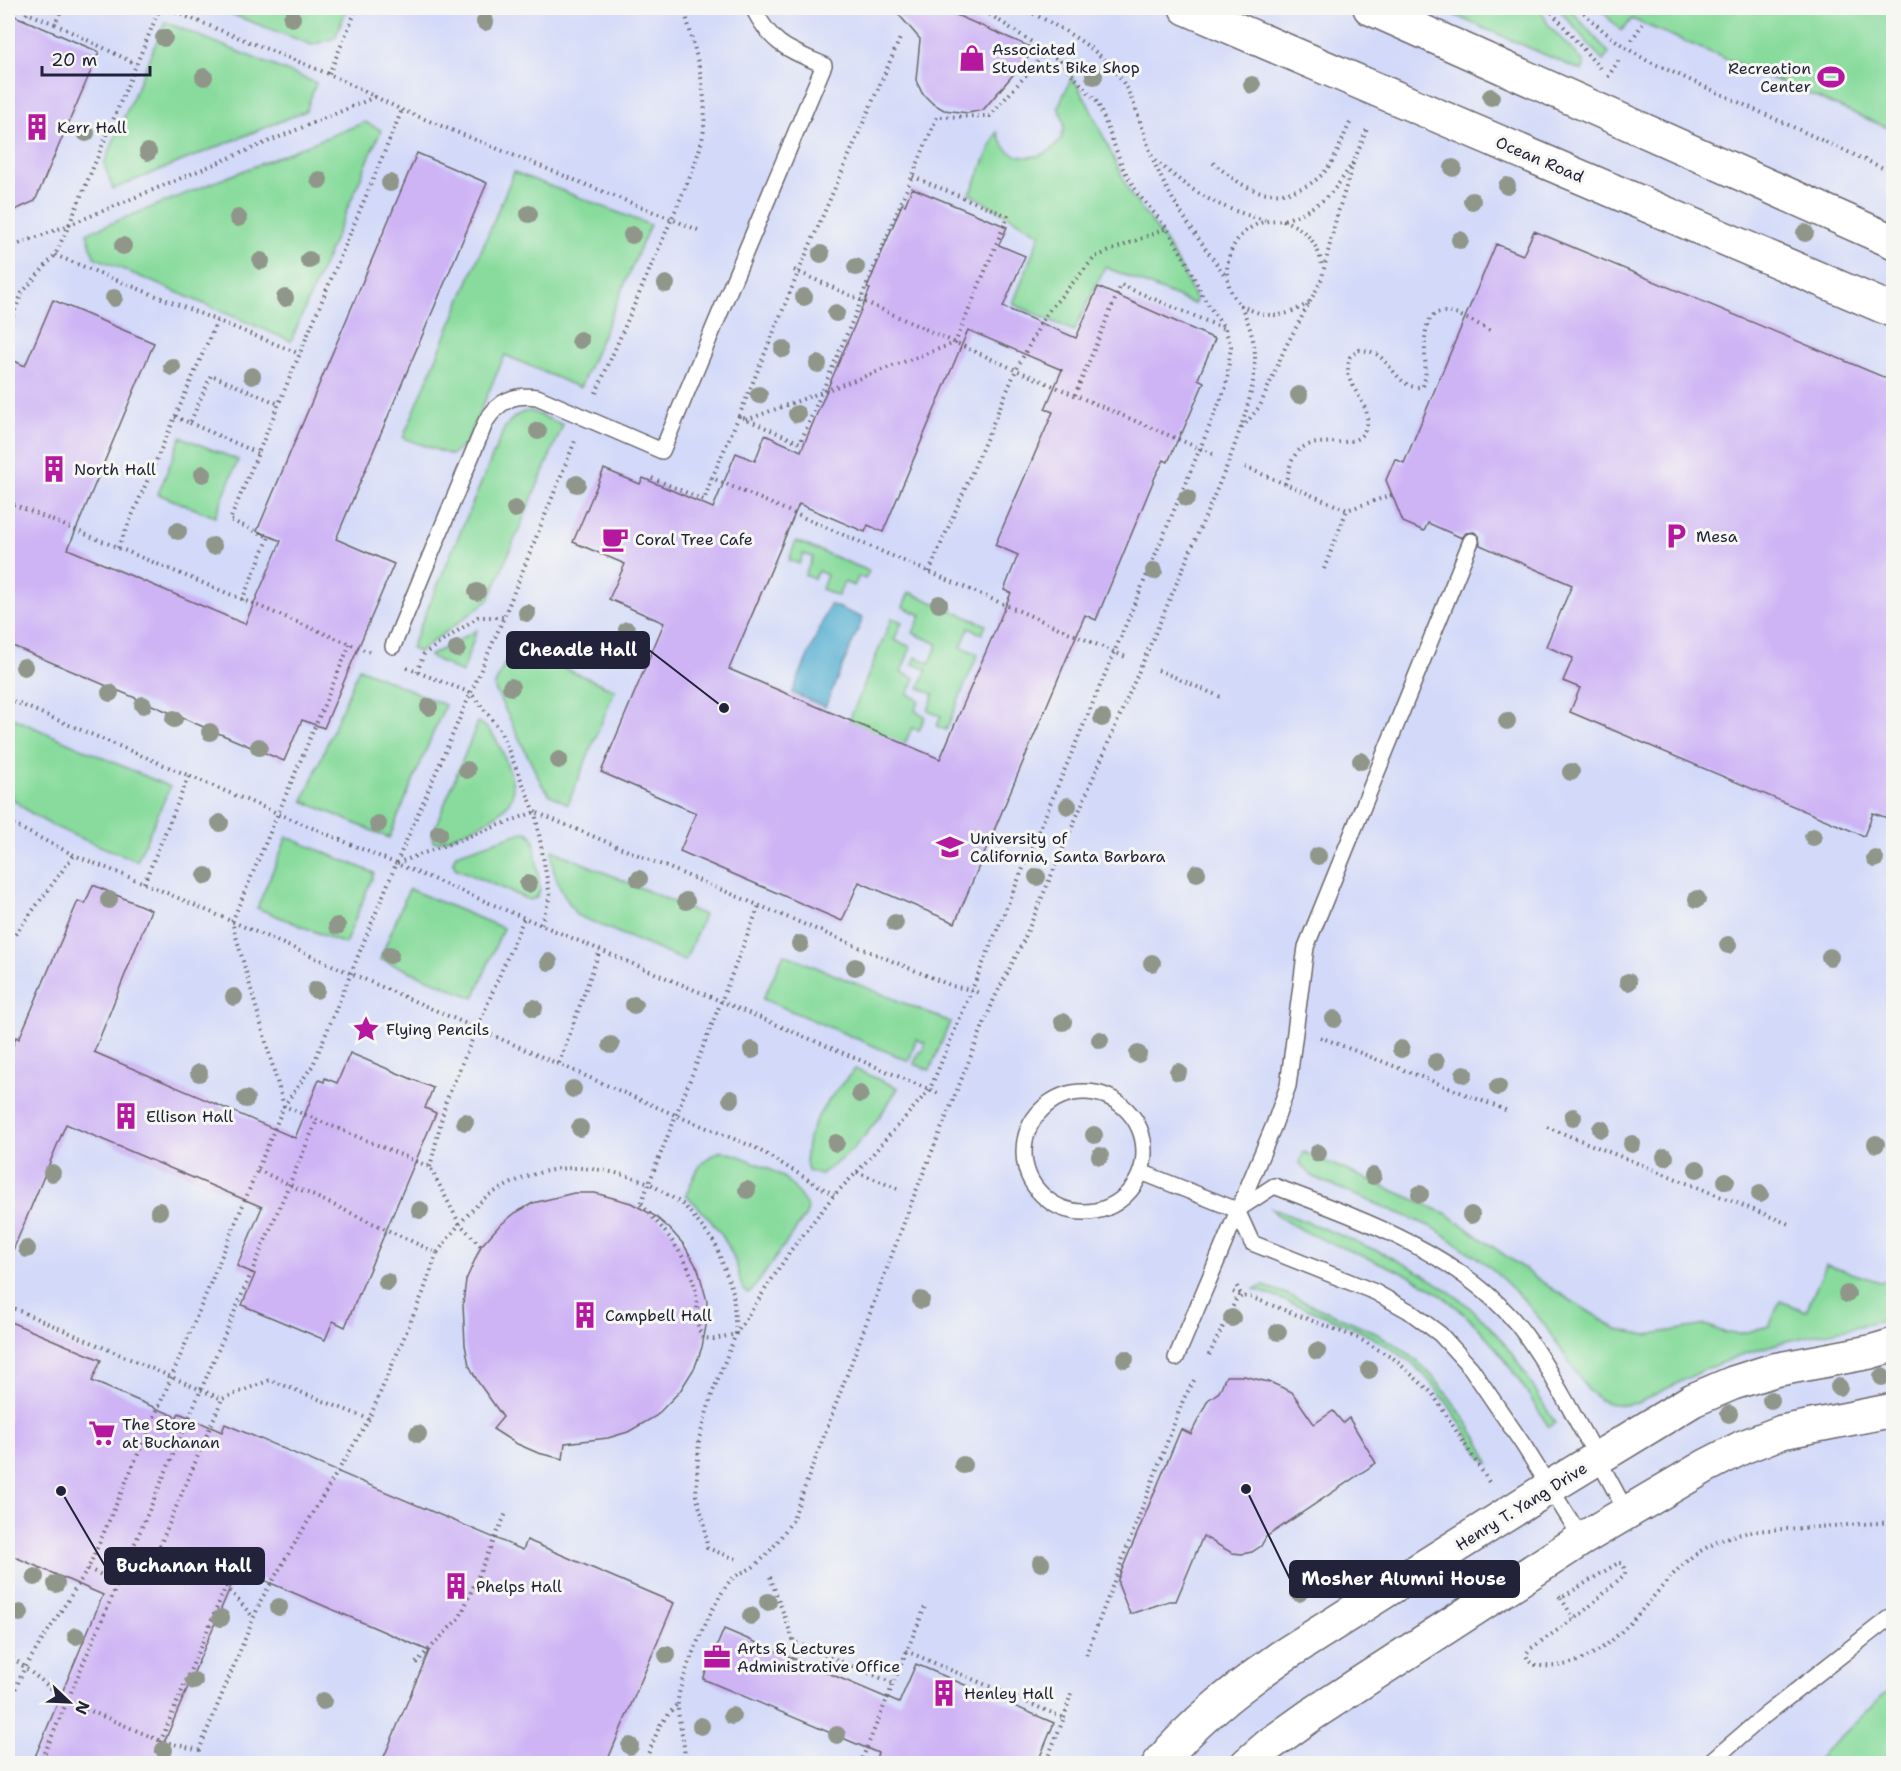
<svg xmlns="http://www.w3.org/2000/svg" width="1901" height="1771" font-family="'Shantell Sans',sans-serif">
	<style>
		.built { fill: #d2d9f9 }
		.green { fill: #88db9c; stroke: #557e6c; stroke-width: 1.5 }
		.water { fill: #54afd2; stroke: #3b6886; stroke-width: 1.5 }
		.building { fill: #ceb3f5; fill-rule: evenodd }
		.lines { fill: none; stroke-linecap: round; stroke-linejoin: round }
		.lane-casing { stroke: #6a656c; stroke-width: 18 }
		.secondary-casing { stroke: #6a656c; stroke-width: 36 }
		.path { stroke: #6a656c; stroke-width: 4; stroke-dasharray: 1.5 4.5; stroke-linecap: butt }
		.lane { stroke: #fff; stroke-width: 15 }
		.secondary { stroke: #fff; stroke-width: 33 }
		.tree { fill: #90978a }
		.labels { text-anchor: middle; stroke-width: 6; stroke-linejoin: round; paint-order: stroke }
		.poi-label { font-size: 16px; fill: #22223b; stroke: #f6f6f2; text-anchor: start }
		.street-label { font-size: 16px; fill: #22223b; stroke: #f6f6f2 }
		.leader { fill: none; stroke: #22223b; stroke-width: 2 }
		.callout-dot { fill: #22223b; stroke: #f6f6f2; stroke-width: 2 }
		.callout { fill: #22223b; stroke: #22223b; stroke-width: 2 }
		.callout-label { font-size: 18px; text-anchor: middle; font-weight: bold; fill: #fff }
	</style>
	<rect width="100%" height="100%" fill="#f6f6f2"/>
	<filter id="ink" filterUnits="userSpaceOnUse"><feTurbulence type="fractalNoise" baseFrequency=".0167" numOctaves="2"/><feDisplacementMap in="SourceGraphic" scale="12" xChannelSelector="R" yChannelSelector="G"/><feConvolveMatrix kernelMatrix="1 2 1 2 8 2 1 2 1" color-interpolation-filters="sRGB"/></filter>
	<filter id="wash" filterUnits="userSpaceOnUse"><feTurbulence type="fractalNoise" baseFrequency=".008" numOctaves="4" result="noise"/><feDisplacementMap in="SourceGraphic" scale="24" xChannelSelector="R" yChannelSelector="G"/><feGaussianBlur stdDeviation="1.35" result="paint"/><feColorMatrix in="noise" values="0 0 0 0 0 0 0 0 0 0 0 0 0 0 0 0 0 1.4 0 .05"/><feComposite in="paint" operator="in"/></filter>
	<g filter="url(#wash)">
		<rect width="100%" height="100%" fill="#f0e2c6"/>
		<polygon class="built" points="8,8 1893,8 1894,1686 1814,1763 8,1764"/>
		<g class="green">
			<polygon points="215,8 347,8 335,38 312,45"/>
			<polygon points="1438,8 1540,8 1549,26 1583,61 1584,66 1582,71"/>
			<polygon points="1558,8 1569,8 1609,53 1603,61"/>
			<polygon points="1599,8 1893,8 1893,130 1632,19 1621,31"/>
			<polygon points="165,22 316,83 306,111 113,189 104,164"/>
			<path d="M1072 77 1086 100 1131 195 1161 235 1181 268 1196 301 1194 304 1105 267 1074 331 1013 304 1040 234 970 194 997 132C1000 138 1003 147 1009 151 1029 166 1064 152 1064 125 1064 119 1060 112 1058 107Z"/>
			<polygon points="365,122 381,130 291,341 94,257 87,233"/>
			<polygon points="514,172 650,225 580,388 505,355 465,445 451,455 403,438"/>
			<path d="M530 411 563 425 489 600 418 652 411 648 504 429C511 419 518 412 530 411Z"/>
			<polygon points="181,437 238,460 215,517 158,494"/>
			<polygon points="796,541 869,571 865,579 859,576 854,586 844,582 838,596 822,589 827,575 818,571 814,579 805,575 813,557 803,554 799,564 789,560"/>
			<polygon points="909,592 986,625 982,634 969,628 961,647 978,654 946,730 937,726 941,716 928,711 934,694 919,688 927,669 913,664 916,657 930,663 938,644 913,633 921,615 903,607"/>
			<polygon points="892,618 902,622 894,640 911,647 901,672 915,678 908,694 919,700 915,711 925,716 919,730 912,728 904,745 849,721"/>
			<polygon points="477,630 462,673 429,656"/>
			<polygon points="512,646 615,690 568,804 550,795 542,785 494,687"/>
			<polygon points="359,668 445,705 389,838 303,801"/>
			<path d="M8 716 170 787 137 861C100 845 32 824 8 793Z"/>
			<path d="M478 722C492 729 500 745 505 759 509 770 515 784 512 796 506 818 458 834 438 842L433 841 432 835Z"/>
			<polygon points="523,832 529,833 534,839 540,890 536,898 529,900 455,868 453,861 456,854"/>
			<polygon points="287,837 374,873 345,944 257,908"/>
			<polygon points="552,850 704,915 685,961 576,915 560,888 553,869"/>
			<polygon points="409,889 503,928 474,998 380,959"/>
			<polygon points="784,954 950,1022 930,1070 914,1064 919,1052 922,1052 925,1043 916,1039 909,1061 763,999"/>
			<path d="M855 1069 898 1088C875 1125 857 1151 820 1175L808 1171C807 1166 805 1159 806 1153 808 1121 835 1091 855 1069Z"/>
			<path d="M721 1151C737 1154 771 1168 784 1178 794 1186 801 1197 808 1208L806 1215 751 1292 748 1293C739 1289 740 1273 736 1264 727 1236 707 1215 686 1195 695 1174 698 1160 721 1151Z"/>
			<polygon points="1304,1152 1445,1213 1554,1290 1617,1329 1646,1335 1706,1325 1726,1333 1739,1334 1769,1326 1780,1301 1806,1311 1826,1265 1880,1282 1893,1279 1893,1319 1786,1341 1741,1355 1706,1369 1638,1403 1623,1405 1608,1403 1600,1400 1588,1390 1543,1323 1523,1299 1489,1266 1434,1228 1313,1177 1299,1163"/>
			<path d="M1271 1208C1350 1240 1432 1264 1491 1328 1517 1356 1535 1391 1555 1423L1549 1427C1511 1368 1484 1319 1421 1282 1389 1262 1287 1233 1271 1208Z"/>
			<path d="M1263 1286C1282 1291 1300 1300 1318 1308 1388 1336 1419 1350 1462 1415 1472 1430 1483 1445 1489 1463L1483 1459C1464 1430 1447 1398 1422 1373 1381 1331 1307 1310 1254 1289Z"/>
			<polygon points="1893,1686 1893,1763 1814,1763"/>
		</g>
		<polygon class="water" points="830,604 863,618 825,707 792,693"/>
		<g id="blocks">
			<g class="building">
				<polygon points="893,8 940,8 1035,49 983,110 968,113 944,110 932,103 922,93 916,80 920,39"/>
				<polygon points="8,13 99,52 35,201 8,213"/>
				<polygon points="417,153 487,183 336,539 394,564 324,728 302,720 284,761 8,644 8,358 25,366 53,300 154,343 68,549 245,624 281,541 257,531"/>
				<path d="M912 188 1007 227 999 245 1025 256 1003 307 1076 338 1098 287 1215 339 1198 379 1204 382 1182 433 1181 432 1168 462 1164 460 1155 477 1096 620 1085 615 955 923 859 882 842 921 680 851 696 813 601 772 664 623 609 599 625 564 573 542 604 469 640 484 643 478 713 508 736 453 755 461 765 435 801 451 870 289 867 288 902 204 905 205ZM968 330 1062 370 1045 409 1053 412 995 545 1018 555 1004 590 1011 593 940 759 729 669 799 504 865 532 868 525 883 532Z"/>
				<polygon points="1534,231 1893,381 1893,820 1873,813 1864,836 1570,712 1580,688 1563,681 1573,658 1546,646 1572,585 1480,545 1479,536 1474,532 1466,533 1462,538 1428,523 1424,531 1403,522 1386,480 1395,459 1404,463 1496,244 1523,255"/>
				<polygon points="93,885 151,910 94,1052 295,1138 319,1080 324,1082 325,1078 337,1083 350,1053 433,1088 425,1108 436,1113 345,1327 333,1321 325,1340 242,1305 255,1274 237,1266 262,1207 66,1124 8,1262 8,1058 16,1037 19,1039 78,901 85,904"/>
				<polygon points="574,1193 595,1193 631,1203 655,1216 670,1229 684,1245 698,1269 707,1301 706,1326 702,1347 695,1367 680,1391 656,1416 628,1432 608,1438 565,1443 563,1459 538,1453 515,1443 493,1429 503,1417 478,1382 469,1365 465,1345 463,1304 466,1280 481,1246 498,1227 515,1213 533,1203"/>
				<polygon points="8,1321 101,1360 92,1381 177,1417 179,1413 222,1432 225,1424 523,1550 527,1540 674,1603 606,1764 381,1764 429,1651 238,1569 155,1764 32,1764 103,1595 8,1554"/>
				<polygon points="1226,1376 1244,1376 1272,1383 1292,1392 1314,1424 1333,1411 1343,1423 1349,1418 1376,1463 1266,1537 1261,1546 1252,1552 1242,1554 1232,1553 1203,1536 1176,1601 1169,1601 1130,1614 1118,1584 1118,1579 1181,1429 1191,1434 1208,1400 1219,1392"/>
				<polygon points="724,1629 899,1703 916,1664 1054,1723 1037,1764 874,1764 878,1753 703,1679"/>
			</g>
		</g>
	</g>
	<g filter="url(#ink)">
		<use href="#blocks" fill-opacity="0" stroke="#6a656c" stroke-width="1.5"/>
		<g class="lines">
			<defs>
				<g id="lane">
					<path d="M393 646 486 421C499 401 513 394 537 397L662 451 824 65C787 49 772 45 753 8"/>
					<circle cx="1084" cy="1152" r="60"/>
					<polyline points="1141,1172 1237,1210 1252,1243 1375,1292 1409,1311 1440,1334 1471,1368 1524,1446 1582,1539"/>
					<path d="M1237 1210 1274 1186C1358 1218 1449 1249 1511 1317 1534 1343 1551 1375 1568 1405 1588 1441 1608 1477 1627 1513"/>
					<polyline points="1176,1358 1274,1125 1288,1086 1306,947 1471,541"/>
					<polyline points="1708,1764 1764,1716 1894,1614"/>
				</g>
				<g id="secondary">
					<polyline points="1186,8 1894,311"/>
					<polyline points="1370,8 1894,242"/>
					<path d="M1159 1764C1194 1721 1236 1689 1281 1657L1550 1487 1693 1400 1733 1383 1774 1370 1870 1352 1894 1345"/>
					<polyline points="1247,1764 1269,1745 1311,1715 1582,1539 1706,1466 1743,1447 1782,1432 1894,1410"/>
				</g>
			</defs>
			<use href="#lane" class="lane-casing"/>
			<use href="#secondary" class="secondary-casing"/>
			<g class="path">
				<polyline points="165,8 329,74 402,110 698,230"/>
				<polyline points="551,8 562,8"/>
				<path d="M1023 8C1056 26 1096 45 1119 76 1139 105 1144 142 1159 173 1175 208 1203 245 1226 277"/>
				<polyline points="1548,8 1602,71"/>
				<path d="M1580 8C1598 29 1622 46 1646 60L1894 173"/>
				<polyline points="24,20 27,13 55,24 62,8"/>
				<polyline points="55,24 136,64"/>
				<polyline points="1632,40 1643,23"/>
				<polyline points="329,74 357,8"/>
				<polyline points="1608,77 1619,60"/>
				<path d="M1155 160C1194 193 1215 207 1265 220"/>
				<path d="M1213 163C1225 172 1238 184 1252 189 1279 200 1313 190 1330 165 1338 153 1343 137 1350 123"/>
				<path d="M1283 220C1305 229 1318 242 1322 266"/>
				<polyline points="8,248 69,225 160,8"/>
				<polyline points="55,255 300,354"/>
				<polyline points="794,270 1016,370 1215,455"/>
				<path d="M1240 305C1268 319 1283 319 1310 302"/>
				<polyline points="8,327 22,293 55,255 69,225 375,97"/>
				<path d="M596 393 692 172C697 157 703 142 704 127 708 89 693 44 684 8"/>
				<polyline points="1075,395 1121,285 1225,329"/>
				<polyline points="739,416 798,273 901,36"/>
				<polyline points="175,417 190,423 211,375 279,404"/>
				<polyline points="746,420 955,343 1008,216 911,176"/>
				<polyline points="190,423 258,453"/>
				<polyline points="1242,428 1260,406 1285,348 1321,281 1336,219 1354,161 1367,129"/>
				<polyline points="1245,467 1347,510 1392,495"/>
				<polyline points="652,478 704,500 712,478 1128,658"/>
				<polyline points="712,478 739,416 800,443 861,301 863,294 937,117 990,116 1047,51"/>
				<path d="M1285 484C1288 476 1289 465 1294 457 1309 428 1357 457 1366 427 1372 410 1356 395 1350 380 1347 372 1348 365 1350 357L1359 350C1366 351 1372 351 1378 355 1392 365 1403 393 1423 386 1427 376 1425 365 1425 353 1422 292 1455 312 1491 331"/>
				<polyline points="8,502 369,652"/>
				<polyline points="118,548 217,321"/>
				<polyline points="1324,569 1347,510"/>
				<polyline points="929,572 1016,370 1046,314 1095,257 1167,228"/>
				<polyline points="242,600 269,537 230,520 402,110"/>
				<polyline points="350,644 232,922 284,1106 430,1167 459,1223 481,1246"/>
				<polyline points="407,668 471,693 499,728 535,812 550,896 541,925"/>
				<polyline points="1158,670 1221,697"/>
				<polyline points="417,672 424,654 478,617 504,617"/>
				<polyline points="8,699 940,1094"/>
				<polyline points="8,822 74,855 144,883 675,1115 754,1147 834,1195"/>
				<polyline points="397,863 535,812 952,986 972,990 981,994"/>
				<polyline points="144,883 189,776"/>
				<polyline points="8,944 74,855"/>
				<polyline points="1320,1037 1508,1111"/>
				<polyline points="559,1063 600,950"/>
				<polyline points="1547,1127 1789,1224"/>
				<polyline points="430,1167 446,1101 524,918"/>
				<path d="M258 1170 437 1253C452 1233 467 1213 486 1197 492 1193 500 1189 506 1186 555 1160 599 1165 649 1183L640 1207"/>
				<polyline points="857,1172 898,1189"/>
				<path d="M641 1204C665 1231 688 1255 696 1292 699 1307 694 1324 703 1338L714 1339 736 1334 733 1292 715 1243 684 1205 649 1183 759 906"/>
				<polyline points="1233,1292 1242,1296 1253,1298 1360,1339 1394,1359 1432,1393 1489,1482"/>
				<polyline points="8,1310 15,1309 222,1399 270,1380 369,1419"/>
				<polyline points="1209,1355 1236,1300 1242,1296 1236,1285"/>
				<polyline points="132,1547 226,1586 253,1617"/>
				<polyline points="155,1557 222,1399"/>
				<polyline points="736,1559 707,1548 705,1526 696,1495 699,1439 713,1391 736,1334 791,1250 834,1195 857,1172 930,1089 1226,387 1231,346 1225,329 1203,297 1187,263 1167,228 1138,194 1123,168 1098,103 1059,60 980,8"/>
				<polyline points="88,1569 118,1582"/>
				<polyline points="770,1577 794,1642 893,1683"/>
				<path d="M1559 1596 1561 1598 1618 1563H1622L1626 1570 1625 1574 1581 1614 1530 1649 1526 1654C1528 1663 1533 1665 1542 1666 1610 1671 1646 1596 1689 1559 1697 1552 1708 1547 1717 1542 1743 1529 1773 1530 1802 1528 1832 1526 1863 1524 1894 1522"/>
				<polyline points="1561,1598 1574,1619"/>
				<polyline points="906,1651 1064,1718 1045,1764"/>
				<polyline points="8,1654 67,1701 161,1741 199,1750 261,1600 369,1419 423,1293 437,1253"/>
				<polyline points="1086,1655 1184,1398 1196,1377"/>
				<polyline points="416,1663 460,1617 506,1513"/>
				<polyline points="8,1705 25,1667 88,1569 172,1376 284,1106 313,1065 396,864 504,617 575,441"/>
				<polyline points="1064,1718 1072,1689"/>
				<polyline points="40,1764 317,1120"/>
				<polyline points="151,1764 226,1586"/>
				<polyline points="644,1764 660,1725 678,1703"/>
				<path d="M684 1764C687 1742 676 1720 678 1699 681 1676 716 1593 733 1578 739 1573 747 1571 753 1567 770 1554 780 1538 792 1521L914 1196 994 999 1022 944 1229 461C1241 427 1256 390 1255 354 1254 338 1248 321 1241 306 1238 301 1233 297 1231 291 1225 277 1226 260 1233 247 1239 234 1254 223 1268 221 1273 220 1277 221 1282 220 1295 218 1312 208 1323 200 1336 190 1345 174 1354 161"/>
				<polyline points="860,1764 925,1607"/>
			</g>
			<use href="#lane" class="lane"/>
			<use href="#secondary" class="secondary"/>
		</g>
		<g class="tree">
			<circle cx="292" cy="18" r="9"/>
			<circle cx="485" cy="22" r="9"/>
			<circle cx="164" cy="38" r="9"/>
			<circle cx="1094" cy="76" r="9"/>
			<circle cx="204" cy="77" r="9"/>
			<circle cx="1252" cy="85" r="9"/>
			<circle cx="1491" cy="97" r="9"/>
			<circle cx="86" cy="133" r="9"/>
			<circle cx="148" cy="152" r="9"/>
			<circle cx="1453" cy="168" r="9"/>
			<circle cx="319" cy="180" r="9"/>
			<circle cx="390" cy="183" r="9"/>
			<circle cx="1507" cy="186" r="9"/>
			<circle cx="1472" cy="201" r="9"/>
			<circle cx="529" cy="214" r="9"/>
			<circle cx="238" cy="218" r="9"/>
			<circle cx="1805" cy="233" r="9"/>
			<circle cx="632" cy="235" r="9"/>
			<circle cx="1460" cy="240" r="9"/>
			<circle cx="123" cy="246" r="9"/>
			<circle cx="821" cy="254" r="9"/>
			<circle cx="309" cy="260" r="9"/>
			<circle cx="261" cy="261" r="9"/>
			<circle cx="856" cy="267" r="9"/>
			<circle cx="666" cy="284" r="9"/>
			<circle cx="804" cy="297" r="9"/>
			<circle cx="114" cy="298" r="9"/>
			<circle cx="285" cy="298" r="9"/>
			<circle cx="836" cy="313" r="9"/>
			<circle cx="580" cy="340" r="9"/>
			<circle cx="783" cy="349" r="9"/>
			<circle cx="818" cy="364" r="9"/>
			<circle cx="172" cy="367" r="9"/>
			<circle cx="252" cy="376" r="9"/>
			<circle cx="759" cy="395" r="9"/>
			<circle cx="1299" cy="395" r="9"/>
			<circle cx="797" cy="414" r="9"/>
			<circle cx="538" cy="431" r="9"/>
			<circle cx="203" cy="474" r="9"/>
			<circle cx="577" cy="484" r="9"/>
			<circle cx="1187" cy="498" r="9"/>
			<circle cx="515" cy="509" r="9"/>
			<circle cx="178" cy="531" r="9"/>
			<circle cx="213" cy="546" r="9"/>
			<circle cx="1154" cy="571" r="9"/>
			<circle cx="477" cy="592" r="9"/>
			<circle cx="939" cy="604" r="9"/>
			<circle cx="527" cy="613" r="9"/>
			<circle cx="627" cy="630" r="9"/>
			<circle cx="457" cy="649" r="9"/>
			<circle cx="24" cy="667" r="9"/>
			<circle cx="511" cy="687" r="9"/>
			<circle cx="110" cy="693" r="9"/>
			<circle cx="143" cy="705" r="9"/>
			<circle cx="429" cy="707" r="9"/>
			<circle cx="1102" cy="718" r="9"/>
			<circle cx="174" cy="719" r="9"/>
			<circle cx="1507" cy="721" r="9"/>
			<circle cx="210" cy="732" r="9"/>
			<circle cx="259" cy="747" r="9"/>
			<circle cx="559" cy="760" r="9"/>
			<circle cx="1361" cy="761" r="9"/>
			<circle cx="467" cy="770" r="9"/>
			<circle cx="1571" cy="772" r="9"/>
			<circle cx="1068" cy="806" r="9"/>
			<circle cx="220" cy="823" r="9"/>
			<circle cx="378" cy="824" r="9"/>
			<circle cx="439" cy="833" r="9"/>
			<circle cx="1813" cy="837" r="9"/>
			<circle cx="1318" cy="856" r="9"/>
			<circle cx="1875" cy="859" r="9"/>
			<circle cx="1197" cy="873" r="9"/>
			<circle cx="206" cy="876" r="9"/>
			<circle cx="1037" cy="877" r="9"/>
			<circle cx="639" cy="879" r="9"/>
			<circle cx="528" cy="884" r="9"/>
			<circle cx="1697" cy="899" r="9"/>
			<circle cx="109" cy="900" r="9"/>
			<circle cx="686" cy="901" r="9"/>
			<circle cx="895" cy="923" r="9"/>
			<circle cx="337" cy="926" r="9"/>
			<circle cx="800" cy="944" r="9"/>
			<circle cx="1728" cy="945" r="9"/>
			<circle cx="390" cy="955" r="9"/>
			<circle cx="1830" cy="957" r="9"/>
			<circle cx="549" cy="962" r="9"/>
			<circle cx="1152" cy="963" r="9"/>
			<circle cx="855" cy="967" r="9"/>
			<circle cx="1628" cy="982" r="9"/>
			<circle cx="316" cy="990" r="9"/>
			<circle cx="234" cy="997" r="9"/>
			<circle cx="634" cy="1005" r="9"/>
			<circle cx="534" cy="1008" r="9"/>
			<circle cx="1334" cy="1019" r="9"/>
			<circle cx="1063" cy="1022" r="9"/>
			<circle cx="1100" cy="1040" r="9"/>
			<circle cx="611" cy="1045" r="9"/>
			<circle cx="1401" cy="1049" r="9"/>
			<circle cx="752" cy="1050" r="9"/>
			<circle cx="1138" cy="1054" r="9"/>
			<circle cx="1436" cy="1062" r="9"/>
			<circle cx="1178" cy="1072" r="9"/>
			<circle cx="199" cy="1073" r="9"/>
			<circle cx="1464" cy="1074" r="9"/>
			<circle cx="1498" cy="1087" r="9"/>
			<circle cx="573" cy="1089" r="9"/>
			<circle cx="860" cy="1094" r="9"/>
			<circle cx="246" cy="1099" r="9"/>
			<circle cx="731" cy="1099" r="9"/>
			<circle cx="1573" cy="1117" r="9"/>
			<circle cx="465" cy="1122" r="9"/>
			<circle cx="580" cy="1128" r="9"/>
			<circle cx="1601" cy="1129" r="9"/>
			<circle cx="1094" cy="1135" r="9"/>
			<circle cx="836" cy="1143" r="9"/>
			<circle cx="1632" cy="1144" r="9"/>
			<circle cx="1876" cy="1144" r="9"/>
			<circle cx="1318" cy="1153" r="9"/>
			<circle cx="1100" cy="1156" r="9"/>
			<circle cx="1665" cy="1157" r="9"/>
			<circle cx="1697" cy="1169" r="9"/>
			<circle cx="52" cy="1173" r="9"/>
			<circle cx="1373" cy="1176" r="9"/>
			<circle cx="1726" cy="1181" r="9"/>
			<circle cx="747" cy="1190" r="9"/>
			<circle cx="1420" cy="1194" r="9"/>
			<circle cx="1760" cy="1194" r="9"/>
			<circle cx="420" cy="1210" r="9"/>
			<circle cx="159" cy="1211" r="9"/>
			<circle cx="1471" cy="1215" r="9"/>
			<circle cx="27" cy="1249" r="9"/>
			<circle cx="387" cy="1282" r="9"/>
			<circle cx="1847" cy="1294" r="9"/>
			<circle cx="921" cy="1300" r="9"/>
			<circle cx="1232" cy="1318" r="9"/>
			<circle cx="1278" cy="1332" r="9"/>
			<circle cx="1317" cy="1351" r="9"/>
			<circle cx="1125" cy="1359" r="9"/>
			<circle cx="1369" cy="1370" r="9"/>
			<circle cx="1882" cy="1377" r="9"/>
			<circle cx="1839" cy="1387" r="9"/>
			<circle cx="1771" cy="1400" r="9"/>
			<circle cx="1729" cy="1414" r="9"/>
			<circle cx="418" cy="1434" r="9"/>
			<circle cx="963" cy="1465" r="9"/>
			<circle cx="1041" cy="1563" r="9"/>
			<circle cx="35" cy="1577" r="9"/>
			<circle cx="56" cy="1584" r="9"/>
			<circle cx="1299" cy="1593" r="9"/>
			<circle cx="768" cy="1602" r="9"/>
			<circle cx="279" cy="1607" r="9"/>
			<circle cx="20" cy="1613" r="9"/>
			<circle cx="751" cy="1616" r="9"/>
			<circle cx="221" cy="1618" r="9"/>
			<circle cx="76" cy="1636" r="9"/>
			<circle cx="667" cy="1655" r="9"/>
			<circle cx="194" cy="1681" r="9"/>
			<circle cx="323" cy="1701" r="9"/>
			<circle cx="732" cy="1716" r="9"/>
			<circle cx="701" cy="1726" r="9"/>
			<circle cx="837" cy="1735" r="9"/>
			<circle cx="630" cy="1746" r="9"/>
			<circle cx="164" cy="1750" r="9"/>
		</g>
	</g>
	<defs>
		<symbol id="shop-bare" viewBox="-9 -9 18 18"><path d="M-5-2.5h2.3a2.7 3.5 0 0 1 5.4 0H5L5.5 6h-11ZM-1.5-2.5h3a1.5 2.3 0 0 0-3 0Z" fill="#b5179e" stroke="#f6f6f2" stroke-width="2.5" paint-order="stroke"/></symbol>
		<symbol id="stadium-bare" viewBox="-9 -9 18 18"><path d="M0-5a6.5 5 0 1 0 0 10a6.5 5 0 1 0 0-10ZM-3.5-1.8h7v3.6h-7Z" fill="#b5179e" stroke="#f6f6f2" stroke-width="2.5" paint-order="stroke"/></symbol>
		<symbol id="building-bare" viewBox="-9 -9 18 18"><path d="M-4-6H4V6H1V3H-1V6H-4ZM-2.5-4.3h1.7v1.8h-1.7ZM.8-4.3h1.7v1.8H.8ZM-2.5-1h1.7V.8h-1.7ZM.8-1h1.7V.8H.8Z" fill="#b5179e" stroke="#f6f6f2" stroke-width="2.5" paint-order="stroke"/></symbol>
		<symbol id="parking-bare" viewBox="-9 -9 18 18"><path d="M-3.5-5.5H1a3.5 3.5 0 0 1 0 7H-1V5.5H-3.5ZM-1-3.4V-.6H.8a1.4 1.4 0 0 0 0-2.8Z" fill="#b5179e" stroke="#f6f6f2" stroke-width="2.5" paint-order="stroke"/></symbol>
		<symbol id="cafe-bare" viewBox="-9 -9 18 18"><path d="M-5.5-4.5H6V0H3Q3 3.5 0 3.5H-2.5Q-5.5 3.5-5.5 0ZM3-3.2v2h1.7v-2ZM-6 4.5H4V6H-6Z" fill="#b5179e" stroke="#f6f6f2" stroke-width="2.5" paint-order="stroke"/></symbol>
		<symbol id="university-bare" viewBox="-9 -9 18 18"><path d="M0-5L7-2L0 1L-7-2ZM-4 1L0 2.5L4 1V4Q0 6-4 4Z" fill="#b5179e" stroke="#f6f6f2" stroke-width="2.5" paint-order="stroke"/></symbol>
		<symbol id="sight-bare" viewBox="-9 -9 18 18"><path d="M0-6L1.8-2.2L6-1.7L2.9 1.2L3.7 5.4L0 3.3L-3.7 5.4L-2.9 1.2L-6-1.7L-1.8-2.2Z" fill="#b5179e" stroke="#f6f6f2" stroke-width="2.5" paint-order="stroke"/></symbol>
		<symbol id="supermarket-bare" viewBox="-9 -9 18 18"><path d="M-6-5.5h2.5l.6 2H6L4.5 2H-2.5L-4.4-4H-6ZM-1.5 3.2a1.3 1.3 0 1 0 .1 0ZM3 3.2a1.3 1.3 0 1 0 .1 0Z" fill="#b5179e" stroke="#f6f6f2" stroke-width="2.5" paint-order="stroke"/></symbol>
		<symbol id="office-bare" viewBox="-9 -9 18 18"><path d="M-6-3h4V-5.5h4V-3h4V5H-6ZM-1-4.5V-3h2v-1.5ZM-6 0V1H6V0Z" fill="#b5179e" stroke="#f6f6f2" stroke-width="2.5" paint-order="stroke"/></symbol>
	</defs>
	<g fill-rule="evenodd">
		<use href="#shop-bare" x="953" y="39" width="38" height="38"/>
		<use href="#stadium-bare" x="1812" y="58" width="38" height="38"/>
		<use href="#building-bare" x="18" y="108" width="38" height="38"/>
		<use href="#building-bare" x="35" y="450" width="38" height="38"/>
		<use href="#parking-bare" x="1657" y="517" width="38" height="38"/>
		<use href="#cafe-bare" x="596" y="520" width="38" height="38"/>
		<use href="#university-bare" x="931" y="828" width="38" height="38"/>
		<use href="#sight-bare" x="347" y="1010" width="38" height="38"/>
		<use href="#building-bare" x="107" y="1097" width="38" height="38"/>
		<use href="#building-bare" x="566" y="1296" width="38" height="38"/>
		<use href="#supermarket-bare" x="83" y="1414" width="38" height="38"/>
		<use href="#building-bare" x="437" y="1567" width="38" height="38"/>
		<use href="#office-bare" x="698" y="1638" width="38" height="38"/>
		<use href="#building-bare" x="925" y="1674" width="38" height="38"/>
	</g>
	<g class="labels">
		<g class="poi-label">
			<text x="992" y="55">Associated<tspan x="992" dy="18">Students Bike Shop</tspan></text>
			<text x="1811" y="74" text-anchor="end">Recreation<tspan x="1811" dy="18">Center</tspan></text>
			<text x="57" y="133">Kerr Hall</text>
			<text x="74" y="475">North Hall</text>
			<text x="1696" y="542">Mesa</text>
			<text x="635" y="545">Coral Tree Cafe</text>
			<text x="970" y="844">University of<tspan x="970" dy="18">California, Santa Barbara</tspan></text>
			<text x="386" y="1035">Flying Pencils</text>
			<text x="146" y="1122">Ellison Hall</text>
			<text x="605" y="1321">Campbell Hall</text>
			<text x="122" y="1430">The Store<tspan x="122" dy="18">at Buchanan</tspan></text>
			<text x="476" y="1592">Phelps Hall</text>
			<text x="737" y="1654">Arts &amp; Lectures<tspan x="737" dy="18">Administrative Office</tspan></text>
			<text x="964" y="1699">Henley Hall</text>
		</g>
		<g class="street-label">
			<text transform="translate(1540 159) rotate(23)" y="6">Ocean Road</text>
			<text transform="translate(1521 1506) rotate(-32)" y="6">Henry T. Yang Drive</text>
		</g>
	</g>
	<path class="leader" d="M724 708L649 650M61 1491L105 1566M1246 1489L1290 1579"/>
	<g class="callout-dot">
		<circle cx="724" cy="708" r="6"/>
		<circle cx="61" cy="1491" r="6"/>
		<circle cx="1246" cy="1489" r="6"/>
	</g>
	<g class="callout">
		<rect x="507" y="632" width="142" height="36" rx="6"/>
		<rect x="105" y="1548" width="159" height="36" rx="6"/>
		<rect x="1290" y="1561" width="229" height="36" rx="6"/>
	</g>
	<g class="callout-label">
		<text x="578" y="656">Cheadle Hall</text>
		<text x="184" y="1572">Buchanan Hall</text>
		<text x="1404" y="1585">Mosher Alumni House</text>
	</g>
	<rect width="1901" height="1771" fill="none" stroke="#f6f6f2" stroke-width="30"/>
	<g transform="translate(69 1702) rotate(113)" stroke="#f6f6f2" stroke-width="4.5" paint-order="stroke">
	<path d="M0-4.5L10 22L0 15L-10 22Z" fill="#22223b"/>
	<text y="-9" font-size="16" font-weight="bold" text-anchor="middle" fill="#22223b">N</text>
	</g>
	<path d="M42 66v9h108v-9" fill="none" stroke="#22223b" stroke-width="3"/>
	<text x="51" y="66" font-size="18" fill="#22223b" stroke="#f6f6f2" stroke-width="4.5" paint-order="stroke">20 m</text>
</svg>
